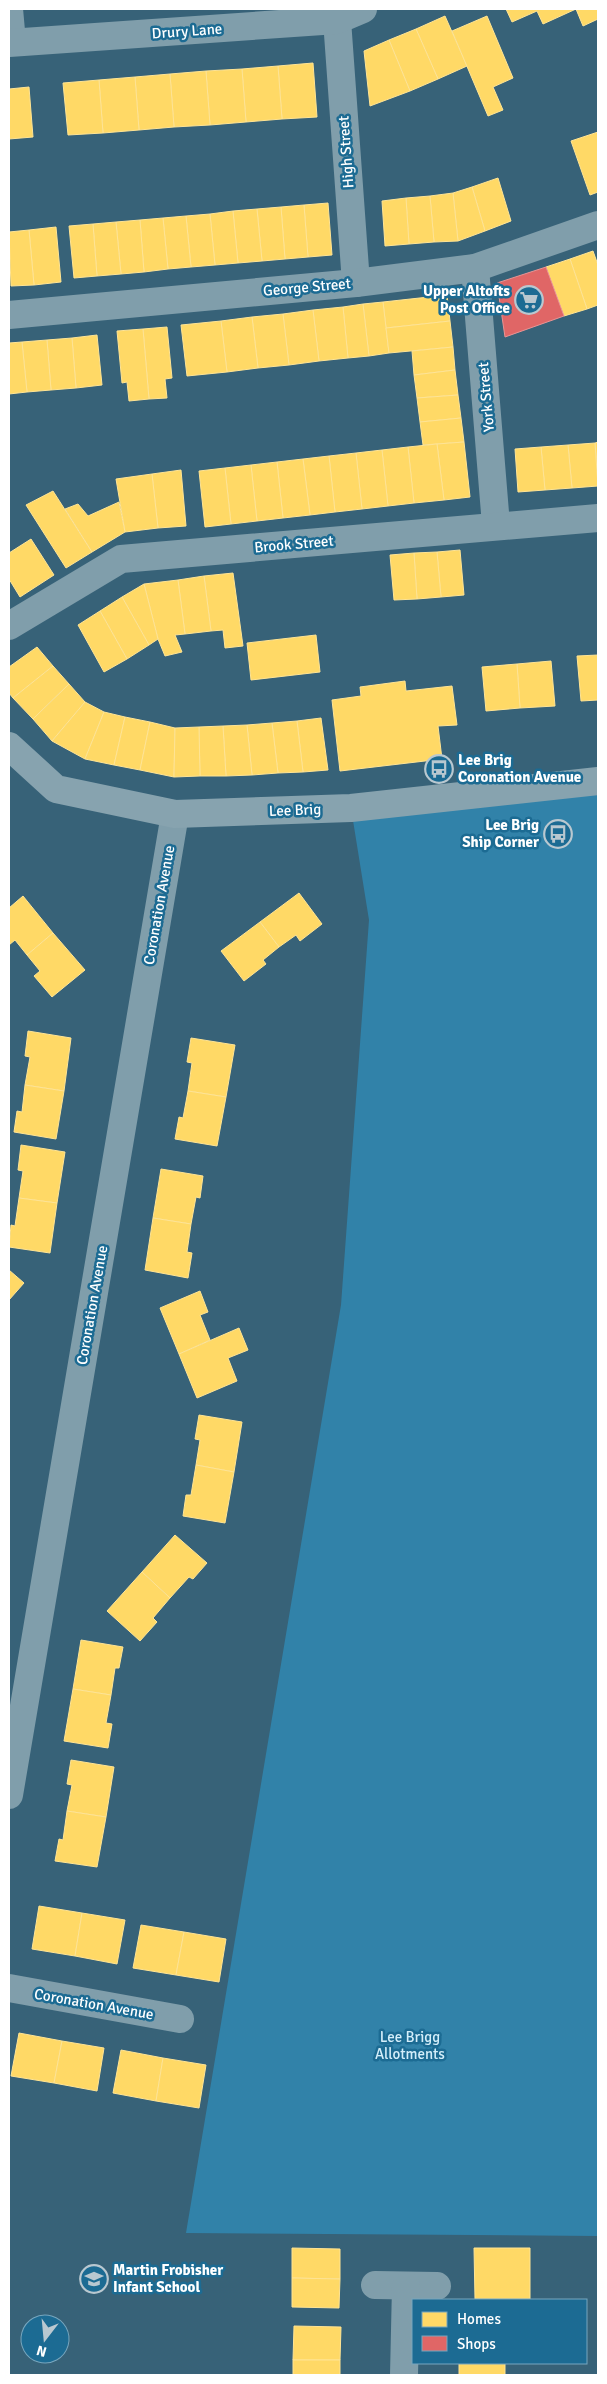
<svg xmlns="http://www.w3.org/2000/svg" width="607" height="2384" font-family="Signika,sans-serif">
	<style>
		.green { fill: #3182a9 }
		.homes { fill: #ffd966; stroke: #ffe494 }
		.shops { fill: #e06666; stroke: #e99494 }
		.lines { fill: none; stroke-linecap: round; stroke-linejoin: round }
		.street { stroke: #809eab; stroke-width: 28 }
		.secondary { stroke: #87a3af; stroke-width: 28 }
		.labels { text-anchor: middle; stroke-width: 5; stroke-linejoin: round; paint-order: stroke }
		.street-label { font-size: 15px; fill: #fff; stroke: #1c6b93 }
		.poi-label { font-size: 15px; font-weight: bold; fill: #fff; stroke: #1c6b93; text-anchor: end }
		.park-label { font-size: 15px; fill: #d4eefa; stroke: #1c6b93 }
	</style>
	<rect width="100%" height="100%" fill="#376278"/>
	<polygon class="green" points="598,781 598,2236 186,2233 341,1305 369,920 351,808"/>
	<g class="homes">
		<polygon points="506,9 576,9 543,24 537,11 512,22"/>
		<polygon points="576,9 598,9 598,19 583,26"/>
		<polygon points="445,16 467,66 438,79 416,29"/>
		<polygon points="487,16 513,78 493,87 503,110 488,116 452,31"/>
		<polygon points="416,29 438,79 410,91 389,40"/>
		<polygon points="389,40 410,91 370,106 364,51"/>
		<polygon points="313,63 317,117 282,119 278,66"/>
		<polygon points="278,66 282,119 246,122 242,69"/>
		<polygon points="242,69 246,122 210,125 206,71"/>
		<polygon points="206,71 210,125 174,127 170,74"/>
		<polygon points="170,74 174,127 139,130 135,77"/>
		<polygon points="135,77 139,130 103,133 99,80"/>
		<polygon points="99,80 103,133 68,135 63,83"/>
		<polygon points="29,87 33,137 9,139 9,89"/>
		<polygon points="598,132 598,192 590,195 571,141"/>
		<polygon points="498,178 511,221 485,231 472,187"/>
		<polygon points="472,187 485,231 458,241 453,193"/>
		<polygon points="453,193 458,241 434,242 430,196"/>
		<polygon points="430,196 434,242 409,244 406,198"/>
		<polygon points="406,198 409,244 385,246 382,201"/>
		<polygon points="328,203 332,255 308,257 304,205"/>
		<polygon points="304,205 308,257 285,259 281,207"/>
		<polygon points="281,207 285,259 262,261 257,209"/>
		<polygon points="257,209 262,261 238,263 233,211"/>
		<polygon points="233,211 238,263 215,265 210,214"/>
		<polygon points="210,214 215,265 191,267 186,216"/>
		<polygon points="186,216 191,267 168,269 163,218"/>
		<polygon points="163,218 168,269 144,272 140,220"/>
		<polygon points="140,220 144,272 121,274 116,222"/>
		<polygon points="116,222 121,274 97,276 93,224"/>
		<polygon points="93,224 97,276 74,278 69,226"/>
		<polygon points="56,227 61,282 34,285 29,230"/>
		<polygon points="29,230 34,285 11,286 9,232"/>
		<polygon points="593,251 598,265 598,305 587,309 570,259"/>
		<polygon points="570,259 587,309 564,316 546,267"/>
		<polygon points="447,295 450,321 386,328 383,302"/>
		<polygon points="383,302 389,353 369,356 363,304"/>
		<polygon points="363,304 369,356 348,358 343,307"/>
		<polygon points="343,307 348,358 319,361 313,310"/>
		<polygon points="313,310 319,361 289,365 283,314"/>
		<polygon points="283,314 289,365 258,368 252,317"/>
		<polygon points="252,317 258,368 227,372 221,321"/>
		<polygon points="221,321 227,372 187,376 181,325"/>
		<polygon points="450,321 453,347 389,353 386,328"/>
		<polygon points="167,327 172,378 165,379 167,398 149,399 143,329"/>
		<polygon points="143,329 149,399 129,401 127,382 122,383 117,331"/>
		<polygon points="97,335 102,385 76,388 72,338"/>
		<polygon points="72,338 76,388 51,390 47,340"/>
		<polygon points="47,340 51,390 27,392 22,342"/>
		<polygon points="22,342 27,392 9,394 9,343"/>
		<polygon points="453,347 455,370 414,375 412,351"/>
		<polygon points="455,370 458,395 417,398 414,375"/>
		<polygon points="458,395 461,418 420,422 417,398"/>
		<polygon points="461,418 464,442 423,445 420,422"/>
		<polygon points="464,442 470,497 444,500 437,444"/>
		<polygon points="598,442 598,486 595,443"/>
		<polygon points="595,443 598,486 572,488 568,445"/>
		<polygon points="437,444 444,500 414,503 408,447"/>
		<polygon points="568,445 572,488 545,490 541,447"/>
		<polygon points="408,447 414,503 388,506 382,450"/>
		<polygon points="541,447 545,490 518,492 515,449"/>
		<polygon points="382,450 388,506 362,509 356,453"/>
		<polygon points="356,453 362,509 335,512 329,456"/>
		<polygon points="329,456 335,512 310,515 303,459"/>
		<polygon points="303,459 310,515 283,518 277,462"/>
		<polygon points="277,462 283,518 257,521 251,465"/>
		<polygon points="251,465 257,521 231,524 225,468"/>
		<polygon points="225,468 231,524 205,527 199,471"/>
		<polygon points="181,470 186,526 158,528 152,474"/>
		<polygon points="152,474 158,528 125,532 116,479"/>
		<polygon points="53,491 92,552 66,568 26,505"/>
		<polygon points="119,502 125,532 92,552 65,509 78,504 88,516"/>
		<polygon points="31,539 54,575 20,597 9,579 9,553"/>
		<polygon points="460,550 464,595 441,597 437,552"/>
		<polygon points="437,552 441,597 417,599 414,553"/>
		<polygon points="414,553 417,599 394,600 390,555"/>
		<polygon points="233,573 243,646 225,648 223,630 211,631 204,576"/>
		<polygon points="204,576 211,631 185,634 178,580"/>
		<polygon points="178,580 185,634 175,635 182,652 165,656 158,639 144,584"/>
		<polygon points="144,584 158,639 149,645 122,597"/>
		<polygon points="122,597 149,645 127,659 100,611"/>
		<polygon points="100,611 127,659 104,672 78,625"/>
		<polygon points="316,635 320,672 251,680 247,643"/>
		<polygon points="37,647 53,666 13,698 9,693 9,667"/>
		<polygon points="598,655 598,700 581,701 577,656"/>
		<polygon points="551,661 555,706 520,708 517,664"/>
		<polygon points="517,664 520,708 486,711 482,667"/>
		<polygon points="53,666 69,684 33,719 13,698"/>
		<polygon points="405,681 406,691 452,686 457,725 438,726 442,759 340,771 332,700 361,696 360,687"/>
		<polygon points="69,684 85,702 52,741 33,719"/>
		<polygon points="85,702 104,712 85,759 52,741"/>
		<polygon points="104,712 125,717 114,765 85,759"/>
		<polygon points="125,717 150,722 140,770 114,765"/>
		<polygon points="321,718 328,770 303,772 297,721"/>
		<polygon points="297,721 303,772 278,773 272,723"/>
		<polygon points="150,722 175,728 174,777 140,770"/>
		<polygon points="272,723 278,773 252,775 247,725"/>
		<polygon points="247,725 252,775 226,776 223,726"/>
		<polygon points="223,726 226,776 200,776 199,727"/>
		<polygon points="199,727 200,776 174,777 175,728"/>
		<polygon points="299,893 322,924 300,941 296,935 279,947 260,922"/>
		<polygon points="23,896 53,933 27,955 15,940 9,945 9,908"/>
		<polygon points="260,922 279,947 263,960 266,964 244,981 221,951"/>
		<polygon points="53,933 85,970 52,997 34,976 40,971 27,955"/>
		<polygon points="28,1031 71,1038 64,1091 25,1085 30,1057 25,1056"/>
		<polygon points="191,1038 235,1045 226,1097 188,1091 192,1063 187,1062"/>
		<polygon points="25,1085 64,1091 56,1139 14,1132 17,1111 22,1112"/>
		<polygon points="188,1091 226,1097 217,1146 175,1139 179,1117 183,1118"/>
		<polygon points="21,1145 65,1152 57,1203 19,1198 23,1171 18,1170"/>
		<polygon points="161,1169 203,1176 200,1198 196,1197 191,1224 153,1218"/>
		<polygon points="19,1198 57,1203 50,1253 9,1247 11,1225 15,1226"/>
		<polygon points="153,1218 191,1224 187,1252 192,1253 188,1278 145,1270"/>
		<polygon points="9,1270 24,1283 9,1300"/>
		<polygon points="200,1291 208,1312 200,1315 210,1340 179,1354 160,1308"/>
		<polygon points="239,1328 248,1350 228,1358 237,1381 197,1398 179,1354"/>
		<polygon points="199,1415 242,1422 234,1472 196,1465 200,1440 195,1439"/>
		<polygon points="196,1465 234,1472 225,1523 183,1516 186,1495 191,1495"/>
		<polygon points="175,1535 207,1563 193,1579 189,1577 170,1598 142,1572"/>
		<polygon points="142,1572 170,1598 153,1618 157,1622 140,1641 107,1611"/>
		<polygon points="81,1640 123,1647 119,1668 115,1668 111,1695 73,1689"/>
		<polygon points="73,1689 111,1695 106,1723 112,1724 108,1748 64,1741"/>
		<polygon points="71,1760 114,1767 106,1817 67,1811 72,1785 67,1784"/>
		<polygon points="67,1811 106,1817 97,1867 55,1861 59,1839 63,1840"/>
		<polygon points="39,1906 82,1913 75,1956 32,1949"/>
		<polygon points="82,1913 125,1920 117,1964 75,1956"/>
		<polygon points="141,1925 184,1932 176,1975 133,1968"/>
		<polygon points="184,1932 226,1939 219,1982 176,1975"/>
		<polygon points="19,2033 62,2041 54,2083 11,2076"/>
		<polygon points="62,2041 104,2048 97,2091 54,2083"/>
		<polygon points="121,2050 163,2058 156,2101 113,2093"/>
		<polygon points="163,2058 206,2065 199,2108 156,2101"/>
		<polygon points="292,2248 340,2249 340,2279 292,2278"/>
		<polygon points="474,2248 530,2248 530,2299 475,2299"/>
		<polygon points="292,2278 340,2279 339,2308 292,2307"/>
		<polygon points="294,2326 341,2327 340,2360 293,2360"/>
		<rect x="293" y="2360" width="47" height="15"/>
		<rect x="459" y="2363" width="46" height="12"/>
	</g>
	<polygon class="shops" points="546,267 564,316 505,337 497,283"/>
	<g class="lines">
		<g class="street">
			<polyline points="9,9 12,42"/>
			<polyline points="337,20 356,283"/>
			<polyline points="9,43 337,20 363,9"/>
			<polyline points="475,268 496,525"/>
			<polyline points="9,315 356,283 475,268 598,225"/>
			<polyline points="9,626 121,559 598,518"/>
			<polyline points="9,1795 175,814"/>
			<polyline points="9,1988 180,2019"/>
			<polyline points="375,2285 437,2286"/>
			<polyline points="404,2375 406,2286"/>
		</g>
		<polyline class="secondary" points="9,746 56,789 175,814 351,808 598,781"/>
	</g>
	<defs>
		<symbol id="supermarket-ring" viewBox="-11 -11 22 22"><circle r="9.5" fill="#1c6b93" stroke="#b9c8d0" stroke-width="1.5"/><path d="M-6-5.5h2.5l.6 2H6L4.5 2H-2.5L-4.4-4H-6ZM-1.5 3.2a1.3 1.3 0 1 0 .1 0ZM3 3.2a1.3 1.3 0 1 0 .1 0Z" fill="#b9c8d0"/></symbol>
		<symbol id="bus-ring" viewBox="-11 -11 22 22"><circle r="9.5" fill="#1c6b93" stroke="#b9c8d0" stroke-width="1.5"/><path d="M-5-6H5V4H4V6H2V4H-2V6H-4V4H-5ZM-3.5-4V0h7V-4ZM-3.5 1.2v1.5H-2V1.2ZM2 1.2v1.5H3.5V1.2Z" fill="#b9c8d0"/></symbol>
		<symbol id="school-ring" viewBox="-11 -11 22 22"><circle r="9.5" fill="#1c6b93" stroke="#b9c8d0" stroke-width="1.5"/><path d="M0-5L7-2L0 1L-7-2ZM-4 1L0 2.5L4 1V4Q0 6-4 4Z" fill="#b9c8d0"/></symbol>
	</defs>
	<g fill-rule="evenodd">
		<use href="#supermarket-ring" x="513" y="284" width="32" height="32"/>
		<use href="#bus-ring" x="423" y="753" width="32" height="32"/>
		<use href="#bus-ring" x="542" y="818" width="32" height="32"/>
		<use href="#school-ring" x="78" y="2263" width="32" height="32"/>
	</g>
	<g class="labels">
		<g class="street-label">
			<text transform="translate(187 31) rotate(-4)" y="5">Drury Lane</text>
			<text transform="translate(346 152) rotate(-94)" y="5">High Street</text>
			<text transform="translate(307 287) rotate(-5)" y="5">George Street</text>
			<text transform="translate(486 397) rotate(-95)" y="5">York Street</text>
			<text transform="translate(294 544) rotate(-5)" y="5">Brook Street</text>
			<text transform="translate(295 810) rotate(-2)" y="5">Lee Brig</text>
			<text transform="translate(159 905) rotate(-80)" y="5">Coronation Avenue</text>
			<text transform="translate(92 1305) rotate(-80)" y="5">Coronation Avenue</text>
			<text transform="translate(94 2004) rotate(10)" y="5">Coronation Avenue</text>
		</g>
		<g class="poi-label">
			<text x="510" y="296">Upper Altofts<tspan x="510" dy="17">Post Office</tspan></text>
			<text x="458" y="765" text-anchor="start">Lee Brig<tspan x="458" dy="17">Coronation Avenue</tspan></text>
			<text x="539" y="830">Lee Brig<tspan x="539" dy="17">Ship Corner</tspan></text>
			<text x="113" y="2275" text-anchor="start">Martin Frobisher<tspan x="113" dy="17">Infant School</tspan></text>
		</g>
		<g class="park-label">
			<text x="410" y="2042">Lee Brigg<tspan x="410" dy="17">Allotments</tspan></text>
		</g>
	</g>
	<rect width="607" height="2384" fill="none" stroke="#ffffff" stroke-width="20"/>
	<rect x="412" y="2299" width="175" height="65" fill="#1c6b93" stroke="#77a6be"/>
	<rect x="422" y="2312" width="25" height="15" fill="#ffd966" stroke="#77a6be"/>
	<text x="457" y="2324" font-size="15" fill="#ffffff">Homes</text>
	<rect x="422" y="2336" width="25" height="15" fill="#e06666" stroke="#77a6be"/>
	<text x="457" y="2349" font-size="15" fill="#ffffff">Shops</text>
	<g transform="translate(45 2339) rotate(196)"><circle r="24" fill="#1c6b93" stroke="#77a6be"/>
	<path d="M0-4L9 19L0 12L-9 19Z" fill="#b9c8d0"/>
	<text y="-8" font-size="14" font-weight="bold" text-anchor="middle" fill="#ffffff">N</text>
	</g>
</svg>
